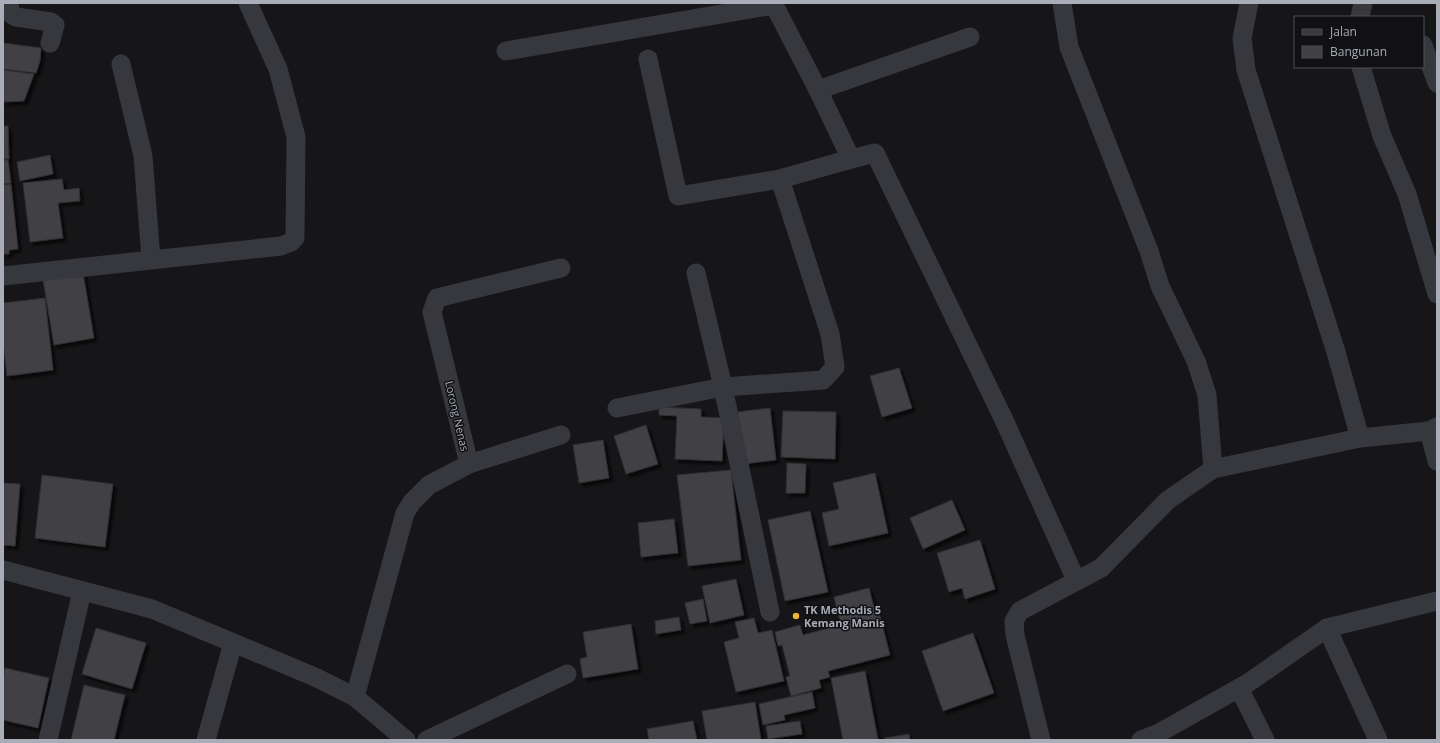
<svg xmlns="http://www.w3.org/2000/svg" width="1440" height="743" font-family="'Open Sans',sans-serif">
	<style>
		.building { fill: #404145; stroke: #303034; filter: url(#shadow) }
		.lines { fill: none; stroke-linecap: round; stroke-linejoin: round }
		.minor { stroke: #37383d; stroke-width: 19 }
		.poi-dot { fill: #f2b134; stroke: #111113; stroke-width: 1.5 }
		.labels { text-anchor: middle; stroke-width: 3; stroke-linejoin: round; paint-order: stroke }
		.street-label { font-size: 11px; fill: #a8adb8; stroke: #111113 }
		.poi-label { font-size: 11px; font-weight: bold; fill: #a8adb8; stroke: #111113; text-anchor: start }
	</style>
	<defs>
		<filter id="shadow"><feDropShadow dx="3.5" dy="3.5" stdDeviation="1" flood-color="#0009"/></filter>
	</defs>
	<rect width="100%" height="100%" fill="#161618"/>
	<g class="building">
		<polygon points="3,43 41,48 40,61 36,73 3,69"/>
		<polygon points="3,70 34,74 24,101 3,102"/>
		<polygon points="3,126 8,126 9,159 3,159"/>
		<polygon points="50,155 53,174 20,181 17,162"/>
		<polygon points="3,160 8,160 11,183 3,184"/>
		<polygon points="62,179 64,190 79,188 80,201 58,203 63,238 30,242 23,183"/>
		<polygon points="11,184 18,249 9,250 9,254 3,254 3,185"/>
		<polygon points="83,273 94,338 54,345 43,280"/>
		<polygon points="45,298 53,370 7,376 3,341 3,303"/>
		<polygon points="899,368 912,408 882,417 870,376"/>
		<polygon points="659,407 701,409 701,417 724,418 722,461 675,459 677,416 659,415"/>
		<polygon points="770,408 776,460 743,464 737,412"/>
		<polygon points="783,411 836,412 835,459 781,457"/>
		<polygon points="646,425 658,464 626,474 614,436"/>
		<polygon points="603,440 609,478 579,483 573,445"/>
		<polygon points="787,463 806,464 805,493 786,493"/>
		<polygon points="731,470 741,560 688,566 677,475"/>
		<polygon points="875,473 888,533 829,546 822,513 839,509 833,483"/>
		<polygon points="42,475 113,484 105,547 35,538"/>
		<polygon points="3,483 20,484 15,546 3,545"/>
		<polygon points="952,500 965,530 923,549 910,518"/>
		<polygon points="810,511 828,592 785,601 768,520"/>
		<polygon points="674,519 678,553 641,557 638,523"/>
		<polygon points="980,540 995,589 965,599 962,588 949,592 937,553"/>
		<polygon points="736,579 744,615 710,623 702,586"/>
		<polygon points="869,588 876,616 880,616 890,655 828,671 830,677 819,680 821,688 791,696 786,677 790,676 782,645 778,646 775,632 800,625 803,635 841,625 834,597"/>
		<polygon points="703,599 707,621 690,624 685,603"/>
		<polygon points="679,617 681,630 656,634 655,621"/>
		<polygon points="754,618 758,633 772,630 784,681 736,692 724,642 739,638 735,622"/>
		<polygon points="631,624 638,669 583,678 580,659 587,657 583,632"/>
		<polygon points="96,628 146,643 132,689 82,674"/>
		<polygon points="973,633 994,693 943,711 922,651"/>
		<polygon points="5,668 49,678 38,728 3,720 3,679"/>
		<polygon points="865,671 878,740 843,740 831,678"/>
		<polygon points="84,685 125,695 114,740 71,740"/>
		<polygon points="812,692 815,708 784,715 785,720 763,725 759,704"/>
		<polygon points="755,702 761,740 707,740 702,711"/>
		<polygon points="693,721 697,740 649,740 647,729"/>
		<polygon points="800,721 802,734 768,739 766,726"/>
		<polygon points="909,734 910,740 885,740 885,738"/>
	</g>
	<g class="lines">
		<g class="minor">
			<polyline points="8,3 12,15 16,17 51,22 55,25 50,43"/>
			<polyline points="773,3 818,90 851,159 875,153 1004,420 1076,580"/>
			<polyline points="1062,3 1069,47 1149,251 1160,286 1196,361 1207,395 1213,469"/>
			<polyline points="1249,3 1242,38 1246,70 1336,352 1360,438"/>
			<polyline points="1360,17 1363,3"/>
			<polyline points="1423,45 1437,83"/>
			<polyline points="506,51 774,5"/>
			<polyline points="648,59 678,196 780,179 851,159"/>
			<polyline points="121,64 143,156 151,259"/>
			<polyline points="1361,67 1382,136 1407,194 1437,294"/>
			<polyline points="818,90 970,37"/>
			<polyline points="696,273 723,387 770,612"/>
			<polyline points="3,276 281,246 291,242 295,238 296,137 278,69 248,3"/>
			<polyline points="617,408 723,387 823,380 835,367 830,334 780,179"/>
			<polyline points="1437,427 1429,431 1437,461"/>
			<polyline points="469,464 432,312 437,298 561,268"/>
			<polyline points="3,570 152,609 315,677 355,697 406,740"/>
			<polyline points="1327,628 1378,740"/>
			<polyline points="1239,688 1265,740"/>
			<polyline points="355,697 405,513 412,502 429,485 469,464 561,435"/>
			<polyline points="48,740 82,591"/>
			<polyline points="206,740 233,643"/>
			<polyline points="427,740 567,674"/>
			<polyline points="1041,740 1015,635 1014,621 1020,611 1101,568 1168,500 1213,469 1360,438 1429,431"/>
			<polyline points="1141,740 1159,733 1248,683 1327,628 1437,601"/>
		</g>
	</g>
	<circle class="poi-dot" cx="796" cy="616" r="4"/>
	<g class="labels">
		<g class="street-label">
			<text transform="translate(457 416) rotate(77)" y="4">Lorong Nenas</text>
		</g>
		<g class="poi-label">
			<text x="804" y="614">TK Methodis 5<tspan x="804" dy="13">Kemang Manis</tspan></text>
		</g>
	</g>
	<rect width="1440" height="743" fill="none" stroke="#a8adb8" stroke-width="8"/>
	<rect x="1294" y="16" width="130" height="52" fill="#111113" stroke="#4d4f55"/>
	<rect x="1302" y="29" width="20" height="6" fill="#37383d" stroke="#4d4f55"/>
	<text x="1330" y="36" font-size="12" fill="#a8adb8">Jalan</text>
	<rect x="1302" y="46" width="20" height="12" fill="#404145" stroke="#4d4f55"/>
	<text x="1330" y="56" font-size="12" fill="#a8adb8">Bangunan</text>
</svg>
